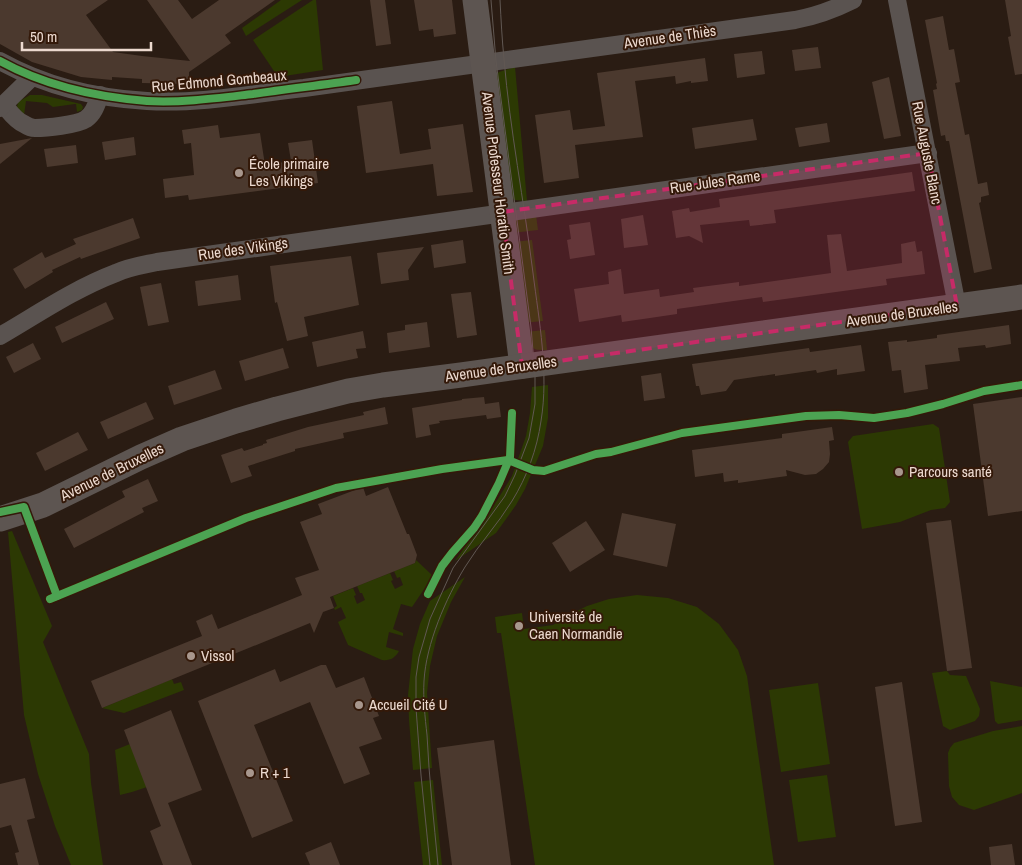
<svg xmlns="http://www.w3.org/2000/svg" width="1022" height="865" font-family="'Archivo Narrow',sans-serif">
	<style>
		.green { fill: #2c3903 }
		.building { fill: #4b392e }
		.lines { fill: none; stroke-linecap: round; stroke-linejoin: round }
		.street { stroke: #5a5350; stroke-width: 18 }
		.secondary { stroke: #5d5551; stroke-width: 25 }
		.tram { stroke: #615853; stroke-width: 1 }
		.cycleway-casing { stroke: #341909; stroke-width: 11 }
		.cycleway { stroke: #4ca352; stroke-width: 8 }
		.marked { fill: #c62b67; fill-opacity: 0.2; stroke: #c62b67; stroke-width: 4; stroke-dasharray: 10 6; stroke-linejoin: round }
		.poi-dot { fill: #a8978d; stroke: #341909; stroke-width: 2 }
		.labels { text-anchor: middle; stroke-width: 4; stroke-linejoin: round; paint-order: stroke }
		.street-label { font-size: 15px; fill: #ecd9cf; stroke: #341909 }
		.poi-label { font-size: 15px; fill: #ecd9cf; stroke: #341909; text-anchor: start }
	</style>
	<rect width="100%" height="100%" fill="#2a1c13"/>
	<g class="green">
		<polygon points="281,0 302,0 246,36 242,28"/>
		<polygon points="313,0 316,0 323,70 278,77 253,40"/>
		<polygon points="515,67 527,201 515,200 511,198 492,78 499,72"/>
		<polygon points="30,95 42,95 81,104 83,107 82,110 77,112 76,104 75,104 53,107 47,103 26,101 24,115 17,107 18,102"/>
		<polygon points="536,215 538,230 512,233 515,221 517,219"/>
		<polygon points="532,240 543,321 523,323 513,242"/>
		<path d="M545 330 547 350C530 351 532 347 525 332Z"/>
		<polygon points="548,385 548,418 543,446 525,489 516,505 496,533 455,561 493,507 512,476 526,436 530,413 532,387"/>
		<polygon points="933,424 939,428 950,502 945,508 931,510 900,522 862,529 848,442 853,436"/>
		<polygon points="12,531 52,626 43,642 89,754 91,783 103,865 71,865 55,826 38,774 24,715 8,532"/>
		<path d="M416 560 433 576 412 607 401 604 393 629 403 633V636L389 632 386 647 399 651C395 658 390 661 382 660L348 645 338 622 346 618 341 607 335 610 334 608 337 606 333 596 353 588 356 595 354 596 357 604 365 600 362 593H360L357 586 390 573 393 580 391 581 395 589 403 585 400 577 397 578 394 571 415 563Z"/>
		<polygon points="465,577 451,602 437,636 430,666 427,693 432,768 413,770 409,720 408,695 413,649 420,624 430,601"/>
		<polygon points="637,595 668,598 697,607 719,624 738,650 747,676 774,865 535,865 501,633 497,633 495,617 522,613 524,629 553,625 569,615 587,606 609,599"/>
		<polygon points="947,671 950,675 966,676 980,709 979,716 975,721 950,730 943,726 932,673"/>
		<polygon points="172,679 174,684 181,682 184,690 124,713 102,708"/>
		<polygon points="990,681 1022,687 1022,720 998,724 995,721"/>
		<polygon points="818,683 830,764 781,772 769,690"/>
		<polygon points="1022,726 1022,793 974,810 959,805 952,797 949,786 948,753 950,748 954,743 993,731"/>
		<polygon points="130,744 147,787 132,792 120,795 115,750"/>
		<polygon points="827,775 836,837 798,842 789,780"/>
		<polygon points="433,780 442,865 423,865 414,782"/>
	</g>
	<g class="building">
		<polygon points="0,0 108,0 86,15 113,52 142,56 190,61 147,0 178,0 192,19 219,0 275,0 225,35 231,43 189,72 189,84 142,83 142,79 112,77 112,80 81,77 32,62 0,44"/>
		<polygon points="370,0 385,0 391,44 376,46"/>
		<polygon points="414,0 452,0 456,34 434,37 433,29 419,31"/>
		<polygon points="1005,0 1022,0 1022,74 1015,75 1008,37 1011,36"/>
		<polygon points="943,16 949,50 954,49 960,82 955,83 965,135 969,134 978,184 987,182 989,195 981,197 981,202 979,203 992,269 974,273 949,141 946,141 945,135 941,136 933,90 937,89 936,84 937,83 925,20"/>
		<polygon points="818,47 821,68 795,71 792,50"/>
		<polygon points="762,51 765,74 737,78 734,54"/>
		<polygon points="705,58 708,81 691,83 691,81 676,84 675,76 635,81 643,137 575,145 579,178 544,183 535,115 570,110 573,130 605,126 597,73"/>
		<polygon points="889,77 901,136 884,139 872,82"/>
		<polygon points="392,101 400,154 431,149 428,129 463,124 473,192 437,196 433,164 366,173 357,106"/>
		<polygon points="753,119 757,140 695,149 692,128"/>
		<polygon points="827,123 830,142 799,147 795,128"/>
		<polygon points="218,125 220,138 260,133 265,165 291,161 288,143 312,140 318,183 189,200 188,195 165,198 163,179 194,175 191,143 184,144 182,130"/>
		<polygon points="134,137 136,155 105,160 102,142"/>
		<polygon points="32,138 0,164 0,144"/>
		<polygon points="76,145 78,163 47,167 44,149"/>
		<polygon points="912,172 915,191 774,210 776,223 750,226 749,220 700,225 703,243 689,236 676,238 672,211 689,208 690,212 720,207 719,199"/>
		<polygon points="643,215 648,245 624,248 621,219"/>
		<polygon points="133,218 140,238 81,259 80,257 52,270 53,272 25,289 13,269 42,252 45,258 76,244 73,239"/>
		<polygon points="590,222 595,255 570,259 567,240 571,239 569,225"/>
		<polygon points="841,234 847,271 902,263 901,244 915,241 917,252 922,251 925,274 886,279 887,285 763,302 762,297 677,309 677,314 650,318 622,322 621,315 579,322 574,289 609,284 608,272 621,269 624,294 659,289 660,297 694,292 693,288 739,282 739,286 831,273 827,235"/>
		<polygon points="463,240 466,263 434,268 431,245"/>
		<polygon points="424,247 408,270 409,280 381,284 377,253"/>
		<polygon points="351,256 359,305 304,317 308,336 287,341 277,302 275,303 270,266"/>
		<polygon points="238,275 241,300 198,306 195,281"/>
		<polygon points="161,283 169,322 148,326 140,287"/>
		<polygon points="471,292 477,335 457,338 451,294"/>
		<polygon points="106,302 114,319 62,343 55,327"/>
		<polygon points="427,322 430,347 389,353 387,333 405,330 405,325"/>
		<polygon points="1009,325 1011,344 986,348 985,345 958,348 960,361 925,365 928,389 904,393 901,370 892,371 888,342 907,340 907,342 937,338 937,335"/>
		<polygon points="363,331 366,348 356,349 358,358 317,367 312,342"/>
		<polygon points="33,343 41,359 14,373 6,357"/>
		<polygon points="861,345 865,371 837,375 837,369 817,373 816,370 775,376 775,374 734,380 726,391 701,395 699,386 696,386 692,364 809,348 810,352"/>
		<polygon points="283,348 289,368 245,381 239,361"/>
		<polygon points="215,370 222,389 174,405 168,386"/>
		<polygon points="661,373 665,398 644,401 641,376"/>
		<polygon points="484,397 485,404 499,402 501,417 487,419 486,415 439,421 440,423 429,425 431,435 416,438 412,408 462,400 462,399"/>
		<polygon points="1022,397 1022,511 988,516 973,404"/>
		<polygon points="146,402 154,419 108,439 100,422"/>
		<polygon points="385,407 388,424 343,433 344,438 295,449 295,451 248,466 252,476 231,483 221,455 242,448 244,451 263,445 263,444 267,443 266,440 308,427 364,415 363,412"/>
		<polygon points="832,427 834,440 829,441 830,454 829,462 823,469 816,474 805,475 786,470 787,476 738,483 738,480 724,482 723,473 695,477 692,450 782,438 782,434"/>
		<polygon points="78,432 88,450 45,471 36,453"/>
		<polygon points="148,479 158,501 142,508 144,512 74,548 64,529 125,497 122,491"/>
		<polygon points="363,487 366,496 388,487 407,534 409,534 417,555 415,563 330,597 334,608 323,612 314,633 310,623 102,708 91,681 202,636 196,621 212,614 218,629 302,595 295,578 319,570 300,522 322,514 318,504"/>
		<polygon points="622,513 676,524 667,567 613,555"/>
		<polygon points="951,520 972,668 947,671 926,523"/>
		<polygon points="586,521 605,550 570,572 552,543"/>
		<polygon points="321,665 326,665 336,688 364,677 379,716 373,718 382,739 359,747 370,774 344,784 310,702 254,725 293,821 252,838 198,701 275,669 280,682"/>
		<polygon points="902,682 922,822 895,826 875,687"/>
		<polygon points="171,710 202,790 168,803 192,865 163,865 150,831 161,826 124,730"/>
		<polygon points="494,740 511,865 452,865 437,748"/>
		<polygon points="25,778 35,818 27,820 39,865 18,865 15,853 19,852 11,825 0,828 0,784"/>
		<polygon points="331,842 340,865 310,865 305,853"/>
		<polygon points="1012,844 1015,865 991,865 989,847"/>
	</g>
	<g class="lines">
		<g class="street">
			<polyline points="897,0 957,306"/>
			<path d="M0 61C45 86 97 98 147 101 199 104 252 94 304 88L795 20C817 16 833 10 853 0"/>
			<path d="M4 105C10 112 15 120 24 124 27 126 31 128 35 128 46 128 77 125 86 119 94 114 97 103 100 95"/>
			<polyline points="0,108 32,77"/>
			<path d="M0 336C38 314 74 289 116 273 129 267 143 265 157 262L928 153"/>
		</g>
		<g class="secondary">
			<polyline points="475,0 522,366"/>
			<polyline points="0,519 43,505 141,457 182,439 236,421 277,409 348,391 383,385 461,375 1022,297"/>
		</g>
		<g class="tram">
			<polyline points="430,865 421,775 416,708 416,677 419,657 430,619 453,568 505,496 515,475 529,438 535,404 535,375 531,327 496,61 491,0"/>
			<path d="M438 865C434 822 429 778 427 735 425 717 423 699 424 681 426 644 446 598 465 567 479 544 498 524 512 501 527 477 537 449 541 421 549 373 539 321 533 273 524 201 510 130 504 59 502 39 501 19 500 0"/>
		</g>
		<defs>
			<g id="cycleway">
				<path d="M0 61C45 86 96 97 147 101 182 103 218 98 253 94 287 89 322 85 356 80"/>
				<polyline points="0,512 24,507 57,596"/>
				<polyline points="428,594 442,566 452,553 474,528 482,516 499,483 510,457 512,413"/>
				<polyline points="50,599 246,518 336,488 442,469 508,460 533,470 544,471 596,454 611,452 682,433 806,416 839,415 874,418 907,413 943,404 984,391 1022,385"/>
			</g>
		</defs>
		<use href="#cycleway" class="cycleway-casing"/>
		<use href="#cycleway" class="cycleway"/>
	</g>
	<path class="marked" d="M928 153 957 306 522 366 502 212Z"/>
	<g class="poi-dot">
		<circle cx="239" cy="173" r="5"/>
		<circle cx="899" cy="472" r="5"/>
		<circle cx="519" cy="626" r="5"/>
		<circle cx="191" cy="656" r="5"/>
		<circle cx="359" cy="705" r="5"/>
		<circle cx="250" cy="773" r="5"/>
	</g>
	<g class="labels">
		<g class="street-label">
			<text transform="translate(670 37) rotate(-8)" y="5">Avenue de Thiès</text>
			<text transform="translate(219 81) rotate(-5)" y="5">Rue Edmond Gombeaux</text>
			<text transform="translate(927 153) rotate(79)" y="5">Rue Auguste Blanc</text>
			<text transform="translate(715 182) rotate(-8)" y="5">Rue Jules Rame</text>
			<text transform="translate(498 183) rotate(83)" y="5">Avenue Professeur Horatio Smith</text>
			<text transform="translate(243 249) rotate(-8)" y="5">Rue des Vikings</text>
			<text transform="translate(902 314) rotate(-8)" y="5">Avenue de Bruxelles</text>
			<text transform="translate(501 369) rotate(-8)" y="5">Avenue de Bruxelles</text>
			<text transform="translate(112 472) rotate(-26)" y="5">Avenue de Bruxelles</text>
		</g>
		<g class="poi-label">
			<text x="249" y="169">École primaire<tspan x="249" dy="17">Les Vikings</tspan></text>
			<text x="909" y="477">Parcours santé</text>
			<text x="529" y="622">Université de<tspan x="529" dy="17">Caen Normandie</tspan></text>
			<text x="201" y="661">Vissol</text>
			<text x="369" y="710">Accueil Cité U</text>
			<text x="260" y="778">R + 1</text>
		</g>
	</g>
	<path d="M22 42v8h129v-8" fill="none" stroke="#ecd9cf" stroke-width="2.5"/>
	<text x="30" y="42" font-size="15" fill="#ecd9cf" stroke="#341909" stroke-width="4" paint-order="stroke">50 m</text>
</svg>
